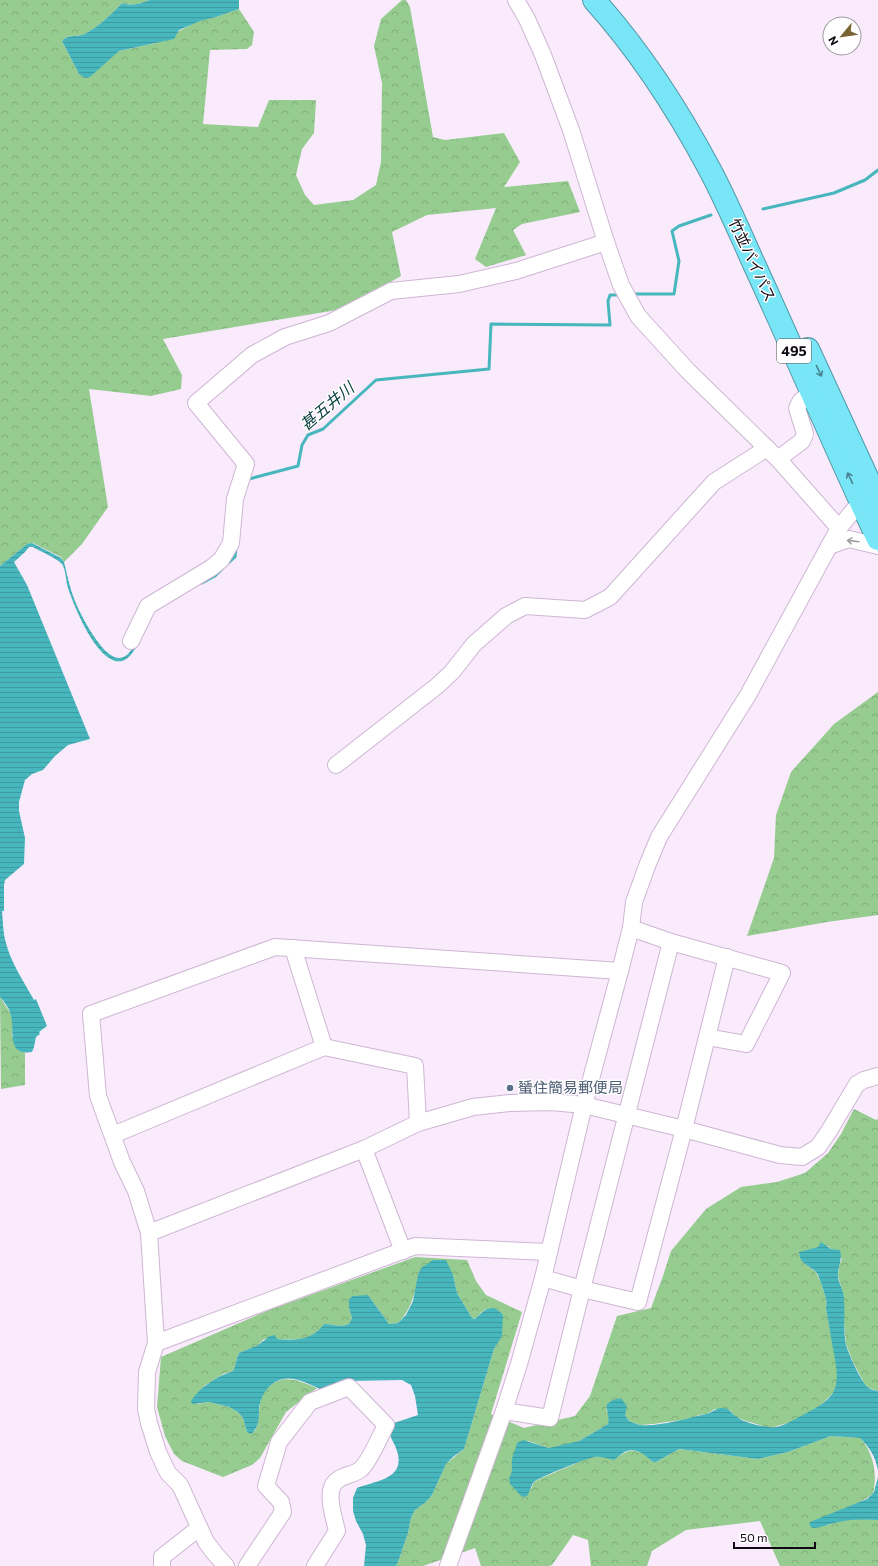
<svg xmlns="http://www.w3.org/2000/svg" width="878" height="1566" font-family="Commissioner,'Noto Sans JP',sans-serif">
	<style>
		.forest { fill: url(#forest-crowns) }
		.water { fill: url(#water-rules) }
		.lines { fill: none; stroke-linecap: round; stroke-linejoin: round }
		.stream { stroke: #47b7bd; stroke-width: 3 }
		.minor-casing { stroke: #ceb6d3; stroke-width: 18 }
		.highway-casing { stroke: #5498a7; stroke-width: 24 }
		.minor { stroke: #fff; stroke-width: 16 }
		.highway { stroke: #78e6f7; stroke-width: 22 }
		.oneway { stroke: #498290 }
		.oneway2 { stroke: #9f9ca0 }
		.service-dot { fill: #5c6f8a; stroke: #fff; stroke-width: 1.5 }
		.labels { text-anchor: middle; stroke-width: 3; stroke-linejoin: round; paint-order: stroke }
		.shield { fill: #fff; stroke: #585259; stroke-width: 1 }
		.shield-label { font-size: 14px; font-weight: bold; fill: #100812 }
		.street-label { font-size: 15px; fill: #100812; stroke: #fff }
		.service-label { font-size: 15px; fill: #4e5e75; stroke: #fff; text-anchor: start }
		.water-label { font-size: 16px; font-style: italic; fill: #063c3e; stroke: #fff }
	</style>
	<defs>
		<pattern id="forest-crowns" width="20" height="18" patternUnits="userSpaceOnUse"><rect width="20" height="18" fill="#96cc90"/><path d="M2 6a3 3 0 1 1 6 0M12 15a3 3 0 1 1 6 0" fill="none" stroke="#80ae7b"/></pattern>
		<pattern id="water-rules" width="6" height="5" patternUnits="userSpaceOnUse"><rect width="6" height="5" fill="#47b7bd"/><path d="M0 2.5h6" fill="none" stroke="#3d9ca1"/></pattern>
	</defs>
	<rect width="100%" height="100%" fill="#f9eafc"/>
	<g class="forest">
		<path d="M0 0H150C141 3 131 7 122 3 113 13 95 30 82 35 75 37 67 34 62 41L79 74 94 73 110 57 119 51 156 43 200 20 216 17 239 9 254 32 252 45 247 49 210 50 203 124 258 127 269 100H316L314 133 302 149 296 175 305 195 314 205 353 200 376 185 381 162 382 83 374 46 381 19 402 0H406L410 7 433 137 445 140 504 133 520 162 504 187 568 181 580 212 522 224 513 230 526 255 486 267 475 259 496 208 427 215 392 232 401 276 343 309 163 339 182 375 181 389 151 396 89 389 108 507 82 544 64 562 61 557 33 543 27 544 0 566Z"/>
		<polygon points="878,692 878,915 827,922 747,936 774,858 776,815 791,772 834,724"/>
		<polygon points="0,997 11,1014 13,1026 12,1036 18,1050 25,1053 25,1085 1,1089"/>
		<path d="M854 1109 876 1120 878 1119V1391L869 1388 864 1383 853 1362 846 1344 843 1312 844 1297 838 1276 839 1266 842 1259 828 1246 818 1247 799 1253C800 1265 813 1266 818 1276 819 1277 826 1297 826 1299 827 1302 826 1306 826 1309L838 1371V1382L833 1393 821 1405 806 1414 791 1422 770 1428 746 1421 736 1417 730 1410 715 1409 707 1414 699 1415 689 1419 653 1424 640 1425 629 1421 625 1415 606 1409 610 1418 608 1424 579 1441 566 1446 549 1448 528 1441 513 1466V1472L531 1489 534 1482C545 1476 556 1472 568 1467 575 1464 583 1459 591 1457 600 1455 607 1460 618 1456 625 1454 625 1450 635 1451 642 1452 648 1457 653 1462H656L679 1449 758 1459 788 1452 831 1436 860 1438C873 1451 878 1475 873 1493 867 1499 861 1501 855 1505 844 1511 835 1519 825 1526 842 1519 860 1518 878 1520V1566H780L760 1521 686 1530 652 1551 647 1566H591L588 1540 573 1535 552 1565 549 1566H481L475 1548 423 1566H396L398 1562 408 1533 411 1518 415 1510 426 1502 432 1495 446 1464 464 1449 494 1349C504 1331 504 1329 498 1310 486 1306 483 1311 475 1319L472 1318 457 1293 453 1275 416 1288C412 1302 408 1313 398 1323L389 1324 368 1295 349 1308 352 1318 349 1324C339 1328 334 1324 324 1324 308 1346 287 1338 264 1339L258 1345 239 1353C236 1359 236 1365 233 1371L223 1374 204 1386 197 1404 209 1402 229 1407 238 1412 243 1418 247 1432 255 1431C260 1420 258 1410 261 1398 263 1393 266 1389 270 1386 285 1373 301 1382 317 1388L286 1412 260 1458 252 1465 223 1477 182 1461 174 1454 165 1436 157 1407 161 1357 269 1310 415 1257 467 1260 476 1281 486 1295 522 1312 491 1414 524 1428 575 1416 590 1396 617 1316 651 1308 663 1276 671 1251 706 1209 741 1187 777 1182 805 1173 828 1153 841 1134Z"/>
	</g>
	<g class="water">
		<path d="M150 0H239V9L216 17 200 21 179 30 174 39 119 51 90 77 85 78 79 74 62 41C68 34 75 37 82 35 95 30 113 13 122 3 131 7 141 3 150 0Z"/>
		<path d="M32 543 61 558 64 562C67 574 70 589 75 601 80 614 103 659 119 658 126 658 130 652 133 647L136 648C132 653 129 659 122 661 98 666 74 606 68 588 66 582 66 570 62 564 58 559 40 551 33 547H29L25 552 14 562 27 585 90 739 68 745 55 756 43 770 32 774 25 780 19 802V811L25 838 24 864 5 880 4 885V911H2C3 922 3 933 6 943 11 963 24 982 34 1000L36 999 47 1026 39 1032 40 1034 36 1037 34 1047 32 1052C6 1056 15 1031 11 1016 10 1009 5 1003 0 997V566L27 544Z"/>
		<path d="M821 1242 831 1249 840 1250C843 1261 837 1267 838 1277 839 1284 844 1291 844 1298 845 1313 843 1330 846 1345 849 1354 861 1383 869 1388 872 1390 875 1390 878 1391V1470C875 1456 870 1448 860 1438L831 1436 788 1452 758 1459 679 1449 656 1462H653C646 1456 637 1448 627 1451 623 1452 618 1457 614 1460 608 1459 601 1456 595 1457 590 1457 537 1478 534 1482 531 1485 530 1492 527 1496L522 1497 510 1484 509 1478C514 1469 511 1467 512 1459 513 1454 516 1448 517 1443L523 1440 549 1448 579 1441 608 1424C610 1417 606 1412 607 1404L613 1400 621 1398 627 1406 625 1415 629 1421C632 1422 636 1424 640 1425 658 1427 688 1418 706 1414 712 1413 715 1408 722 1408 730 1408 731 1413 737 1417 745 1423 759 1426 769 1427 780 1429 793 1420 803 1415 836 1398 841 1390 834 1354 831 1339 829 1324 826 1309 826 1306 827 1302 826 1299 826 1297 819 1277 818 1275 813 1266 799 1265 799 1252L818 1247Z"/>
		<path d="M433 1260H446L453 1275 457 1293 472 1318 475 1319C485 1309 492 1302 503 1315L502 1336 494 1349 464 1449 453 1457 446 1464 432 1495 426 1502 415 1510 411 1518 408 1533 398 1562 396 1566H364L366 1545 363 1534 356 1521 353 1511V1498L357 1488C376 1481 406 1479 397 1451 393 1438 388 1439 391 1424L418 1415 415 1396 411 1385 402 1380 349 1381 325 1391C315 1387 304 1381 294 1379 275 1375 261 1391 259 1409 259 1418 259 1428 251 1434L247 1432 243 1418 238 1412 229 1407 209 1402 192 1404 191 1401C200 1387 217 1376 233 1371 236 1365 236 1359 239 1353L258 1345 270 1336 275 1335 277 1339C296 1341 312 1340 324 1324 334 1324 339 1328 349 1324L352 1318 349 1308V1299L353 1296 368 1295 389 1324 398 1323 406 1315 413 1301 418 1275 421 1268Z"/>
		<path d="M878 1477V1520C862 1519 849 1519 834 1523 826 1525 820 1528 812 1528L809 1524 810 1522 867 1499 874 1492Z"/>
	</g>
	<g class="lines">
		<g class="stream">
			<polyline points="763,209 834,193 865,180 878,170"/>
			<polyline points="631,294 674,294 679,261 672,231 679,226 711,215"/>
			<polyline points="247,481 249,479 298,466 302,445 308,435 323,429 376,380 489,369 491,324 610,325 608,301 610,295 620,295"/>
			<polyline points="226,565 235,557 236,547"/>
			<polyline points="202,583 215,576 222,569"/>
		</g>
		<defs>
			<g id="minor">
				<polyline points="516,0 527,19 543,55 571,130 606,242 621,285 638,316 688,371 778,459 839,528"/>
				<polyline points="778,459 802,441 805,434 797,408 800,402 811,392"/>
				<polyline points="829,546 849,539 878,546"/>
				<polyline points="131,641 148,606 211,568 221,560 231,543 235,499 246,464 196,403 252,355 285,337 329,323 391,291 459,284 516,271 606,242"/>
				<polyline points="336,765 437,686 452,672 474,644 506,616 525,606 585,610 610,597 714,482 767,448"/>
				<polyline points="631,928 671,942 782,973 746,1044 707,1037"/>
				<polyline points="293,948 324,1047"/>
				<polyline points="113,1135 324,1047 415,1066 418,1123"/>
				<polyline points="364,1149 403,1251"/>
				<polyline points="149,1233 364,1149 418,1123 473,1107 510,1103 551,1102 584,1105 684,1129 780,1155 802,1157 818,1147 829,1131 857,1084 864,1080 878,1076"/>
				<polyline points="543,1278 582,1289 638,1302 684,1129 727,957"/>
				<polyline points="156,1343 415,1246 548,1252"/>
				<polyline points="504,1411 550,1418 582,1289 671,942"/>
				<polyline points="162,1566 162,1557 199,1528"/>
				<polyline points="226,1566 216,1555 206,1542 180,1485 168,1473 158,1452 149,1423 146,1409 147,1372 156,1343 149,1233 136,1191 122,1162 98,1096 91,1014 275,947 620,971"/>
				<path d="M247 1566 283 1512 281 1502 266 1486 279 1442 310 1402 349 1387 386 1425C380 1436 370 1461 361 1469 356 1474 345 1475 339 1479 323 1488 334 1517 337 1531L315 1566"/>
				<polyline points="448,1566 504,1411 519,1364 543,1278 584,1105 620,971 631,928 634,902 647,866 659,837 748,695 839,528 866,495"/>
			</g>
			<g id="highway">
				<path d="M594 0C639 50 678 110 710 170 726 200 740 233 754 264 796 355 835 448 878 539"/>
				<polyline points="808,349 878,501"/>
			</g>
		</defs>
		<use href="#minor" class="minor-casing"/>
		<use href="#highway" class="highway-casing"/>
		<use href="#minor" class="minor"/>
		<use href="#highway" class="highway"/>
	</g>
	<defs><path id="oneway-shaft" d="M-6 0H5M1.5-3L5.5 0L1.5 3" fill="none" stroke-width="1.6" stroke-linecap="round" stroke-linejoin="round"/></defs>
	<g class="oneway">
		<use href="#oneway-shaft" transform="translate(819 371) rotate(65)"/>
		<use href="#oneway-shaft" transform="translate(850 478) rotate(-115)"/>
	</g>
	<use class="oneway2" href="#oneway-shaft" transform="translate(853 541) rotate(-173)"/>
	<circle class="service-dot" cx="510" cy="1088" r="4"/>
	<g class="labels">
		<rect class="shield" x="777" y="339" width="34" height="24" rx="3"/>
		<g class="shield-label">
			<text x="794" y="356">495</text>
		</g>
		<g class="street-label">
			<text transform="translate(752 260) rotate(65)" y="5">竹並バイパス</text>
		</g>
		<g class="service-label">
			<text x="518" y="1093">蜑住簡易郵便局</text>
		</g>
		<g class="water-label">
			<text transform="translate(327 406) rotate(-40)" y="6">甚五井川</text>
		</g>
	</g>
	<g transform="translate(842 36) rotate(241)"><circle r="19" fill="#ffffff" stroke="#9f9ca0"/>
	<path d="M0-3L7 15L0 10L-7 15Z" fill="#796433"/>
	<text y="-6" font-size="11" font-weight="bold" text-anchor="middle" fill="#100812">N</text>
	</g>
	<path d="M734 1542v6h81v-6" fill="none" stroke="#100812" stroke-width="2"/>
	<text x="740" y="1542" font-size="12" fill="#100812" stroke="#ffffff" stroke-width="3" paint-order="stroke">50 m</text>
</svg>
